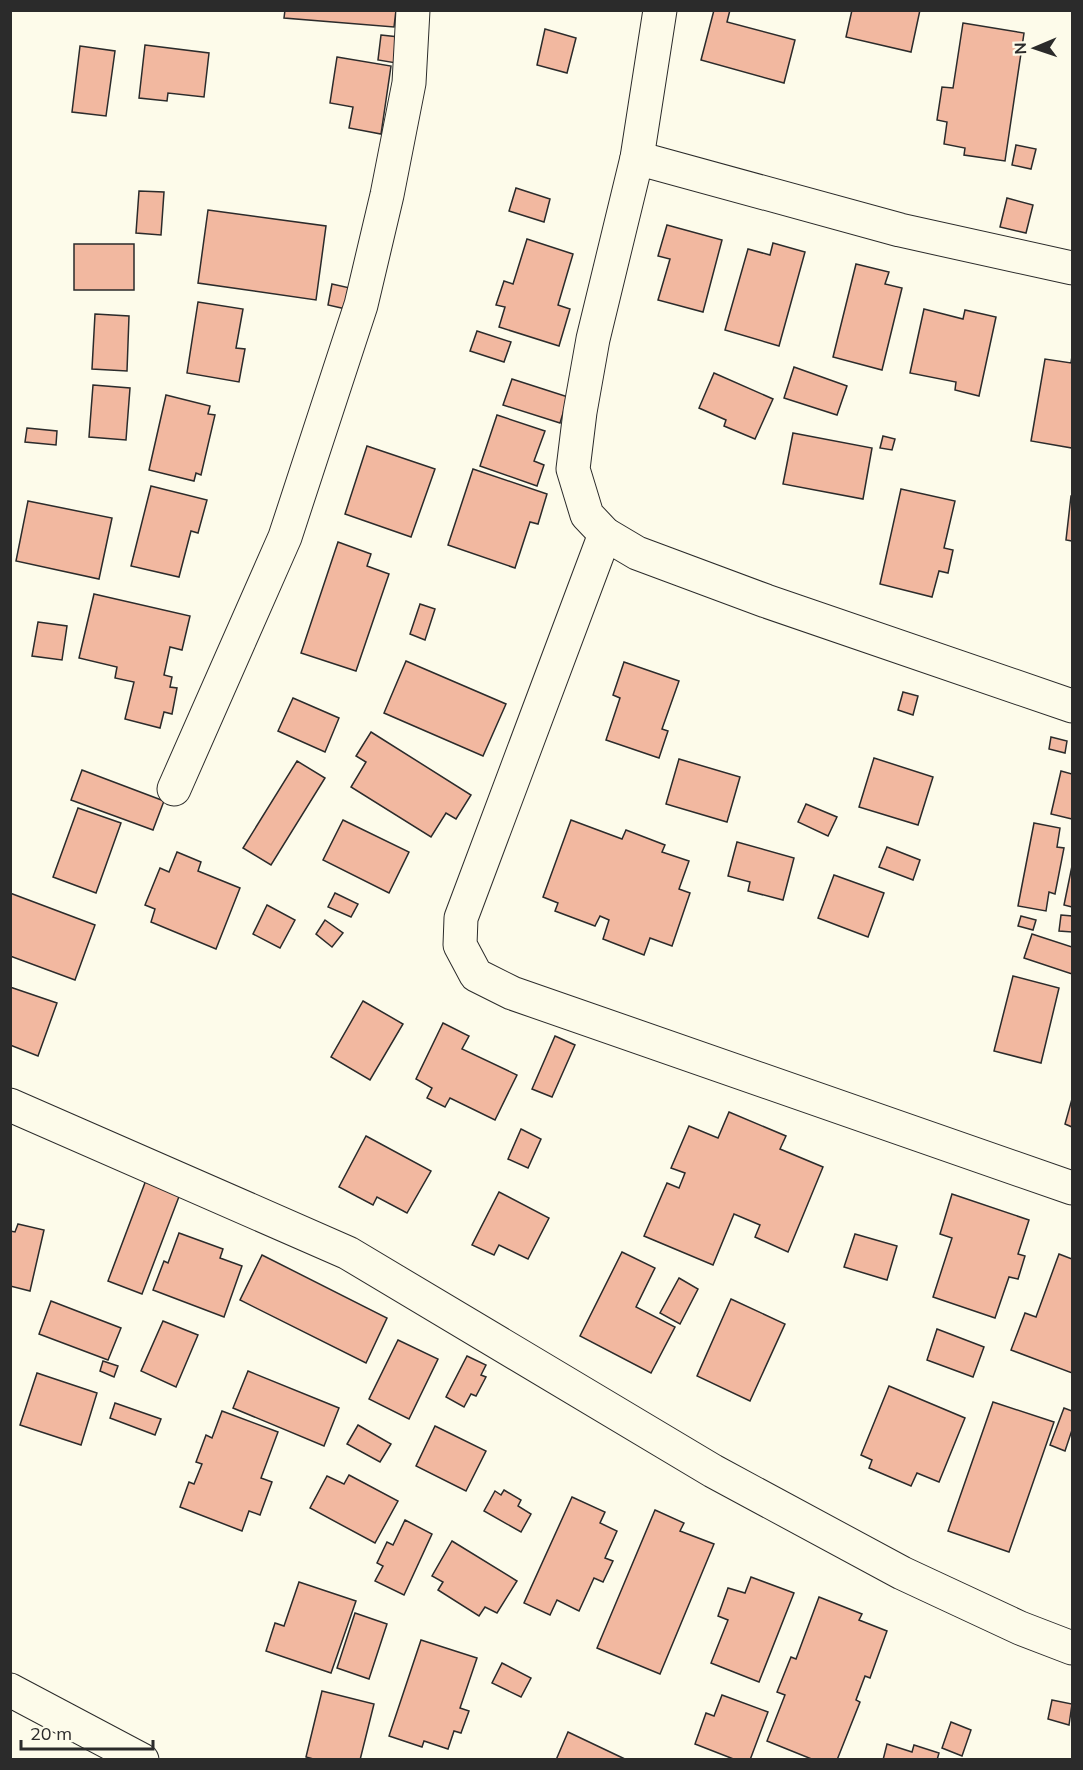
<svg xmlns="http://www.w3.org/2000/svg" width="1083" height="1770" font-family="Mulish,sans-serif">
	<style>
		.building { fill: #f2b8a0; stroke: #2b2b2b; stroke-width: 1.5 }
		.lines { fill: none; stroke-linecap: round; stroke-linejoin: round }
		.minor-casing { stroke: #2b2b2b; stroke-width: 35 }
		.minor { stroke: #fdfbea; stroke-width: 33 }
	</style>
	<rect width="100%" height="100%" fill="#fdfbea"/>
	<g class="building">
		<polygon points="285,10 396,10 394,27 284,18"/>
		<polygon points="714,10 730,10 727,22 795,40 784,83 701,60"/>
		<polygon points="852,10 920,10 911,52 846,37"/>
		<polygon points="963,23 1024,33 1005,161 964,155 965,148 944,144 947,122 937,120 942,87 953,88"/>
		<polygon points="545,29 576,38 567,73 537,65"/>
		<polygon points="381,35 399,37 396,63 378,60"/>
		<polygon points="145,45 209,53 204,97 168,93 167,101 139,98"/>
		<polygon points="80,46 115,51 106,116 72,112"/>
		<polygon points="337,57 391,66 381,134 349,128 353,107 330,103"/>
		<polygon points="1016,145 1036,149 1031,169 1012,165"/>
		<polygon points="516,188 550,199 544,222 509,211"/>
		<polygon points="139,191 164,192 161,235 136,233"/>
		<polygon points="1007,198 1033,205 1026,233 1000,227"/>
		<polygon points="208,210 326,226 316,300 198,283"/>
		<polygon points="667,225 722,240 703,312 658,300 670,259 658,256"/>
		<polygon points="527,239 573,254 558,305 570,309 559,346 499,327 505,307 496,305 504,281 513,284"/>
		<polygon points="773,243 805,252 779,346 725,330 748,249 770,255"/>
		<rect x="74" y="244" width="60" height="46"/>
		<polygon points="856,264 889,272 885,284 902,288 882,370 833,357"/>
		<polygon points="332,284 350,288 346,309 328,305"/>
		<polygon points="198,302 243,309 236,348 245,349 239,382 187,373"/>
		<polygon points="924,309 963,319 965,310 996,317 979,396 955,390 956,382 910,373"/>
		<polygon points="95,314 129,316 127,371 92,369"/>
		<polygon points="477,331 511,342 504,362 470,351"/>
		<polygon points="1072,356 1072,448 1031,441 1045,359 1071,363"/>
		<polygon points="794,367 847,386 837,415 784,398"/>
		<polygon points="714,373 773,399 755,439 724,426 726,420 699,408"/>
		<polygon points="512,379 568,397 560,423 503,405"/>
		<polygon points="93,385 130,388 126,440 89,437"/>
		<polygon points="166,395 210,406 208,414 215,415 201,475 196,473 194,481 149,470"/>
		<polygon points="497,415 545,431 534,461 544,465 537,486 480,466"/>
		<polygon points="27,428 57,431 56,445 25,442"/>
		<polygon points="793,433 872,448 863,499 783,484"/>
		<polygon points="883,436 895,439 892,450 880,448"/>
		<polygon points="367,446 435,469 411,537 345,514"/>
		<polygon points="473,469 547,494 538,524 530,522 515,568 448,545"/>
		<polygon points="151,486 207,500 198,533 191,531 179,577 131,566"/>
		<polygon points="901,489 955,501 944,548 953,550 948,573 939,571 932,597 880,584"/>
		<polygon points="1071,496 1072,496 1072,541 1066,540"/>
		<polygon points="28,501 112,518 99,579 16,561"/>
		<polygon points="338,542 371,554 367,566 389,574 356,671 301,653"/>
		<polygon points="94,594 190,616 182,650 170,647 164,675 172,677 170,687 177,688 172,714 164,712 160,728 125,719 134,682 115,678 117,667 79,658"/>
		<polygon points="420,604 435,609 425,640 410,634"/>
		<polygon points="38,622 67,626 62,660 32,656"/>
		<polygon points="406,661 506,704 483,756 384,713"/>
		<polygon points="624,662 679,681 662,729 668,731 659,758 606,740 620,698 613,695"/>
		<polygon points="903,692 918,696 913,715 898,710"/>
		<polygon points="293,698 339,718 325,752 278,731"/>
		<polygon points="371,732 471,795 456,819 446,813 431,837 351,787 366,762 356,756"/>
		<polygon points="1051,737 1067,741 1065,753 1049,749"/>
		<polygon points="874,758 933,777 918,825 859,807"/>
		<polygon points="679,759 740,777 727,822 666,804"/>
		<polygon points="297,761 325,778 271,865 243,848"/>
		<polygon points="82,770 164,801 153,830 71,800"/>
		<polygon points="1061,771 1072,774 1072,819 1051,814"/>
		<polygon points="806,804 837,817 828,836 798,822"/>
		<polygon points="78,808 121,823 96,893 53,877"/>
		<polygon points="343,820 409,852 389,893 323,860"/>
		<polygon points="571,820 622,839 626,830 665,845 662,852 689,861 679,889 690,893 672,946 650,938 644,955 603,939 609,920 600,916 595,926 555,911 558,903 543,897"/>
		<polygon points="1034,823 1060,828 1057,847 1064,848 1055,894 1049,892 1046,911 1018,906"/>
		<polygon points="737,842 794,858 783,900 748,891 750,882 728,876"/>
		<polygon points="887,847 920,860 913,880 879,867"/>
		<polygon points="177,852 201,862 198,871 240,888 216,949 151,922 155,909 145,905 160,868 169,872"/>
		<polygon points="1072,866 1072,907 1064,905"/>
		<polygon points="834,875 884,893 868,937 818,918"/>
		<polygon points="10,893 95,925 75,980 10,956"/>
		<polygon points="335,893 358,904 351,917 328,907"/>
		<polygon points="267,905 295,920 280,948 253,934"/>
		<polygon points="1061,915 1072,916 1072,932 1059,931"/>
		<polygon points="1021,916 1036,920 1033,930 1018,926"/>
		<polygon points="325,920 343,933 332,947 316,934"/>
		<polygon points="1032,934 1072,947 1072,974 1024,958"/>
		<polygon points="1013,976 1059,988 1041,1063 994,1051"/>
		<polygon points="10,987 57,1003 38,1056 10,1045"/>
		<polygon points="363,1001 403,1024 370,1080 331,1057"/>
		<polygon points="443,1023 469,1036 462,1049 517,1075 495,1120 450,1098 445,1107 427,1098 432,1088 416,1079"/>
		<polygon points="555,1036 575,1045 552,1097 532,1089"/>
		<polygon points="1072,1099 1072,1127 1065,1124"/>
		<polygon points="729,1112 786,1136 780,1149 823,1167 788,1252 755,1237 760,1225 734,1214 713,1265 644,1236 667,1183 679,1188 685,1173 671,1168 689,1126 718,1138"/>
		<polygon points="521,1129 541,1139 528,1168 508,1159"/>
		<polygon points="366,1136 431,1171 407,1213 377,1197 373,1205 339,1187"/>
		<polygon points="146,1180 180,1194 142,1294 108,1281"/>
		<polygon points="499,1192 549,1218 528,1259 499,1245 494,1255 472,1245"/>
		<polygon points="952,1194 1029,1220 1018,1254 1025,1256 1018,1279 1009,1277 995,1318 933,1297 952,1238 940,1234"/>
		<polygon points="18,1224 44,1230 30,1291 10,1286 10,1231 15,1232"/>
		<polygon points="179,1233 223,1249 220,1258 242,1266 224,1317 153,1290 164,1261 168,1263"/>
		<polygon points="855,1234 897,1246 887,1280 844,1267"/>
		<polygon points="622,1252 655,1268 636,1307 675,1327 651,1373 580,1336"/>
		<polygon points="1059,1254 1072,1259 1072,1373 1011,1350 1025,1313 1036,1317"/>
		<polygon points="262,1255 387,1318 366,1363 240,1300"/>
		<polygon points="679,1278 698,1289 680,1324 660,1313"/>
		<polygon points="731,1299 785,1324 750,1401 697,1376"/>
		<polygon points="51,1301 121,1328 108,1360 39,1334"/>
		<polygon points="163,1321 198,1335 176,1387 141,1371"/>
		<polygon points="937,1329 984,1347 973,1377 927,1360"/>
		<polygon points="398,1340 438,1359 409,1419 369,1399"/>
		<polygon points="467,1356 486,1365 481,1375 486,1377 476,1396 471,1394 464,1407 446,1397"/>
		<polygon points="103,1361 118,1366 114,1377 100,1371"/>
		<polygon points="248,1371 339,1408 324,1446 233,1408"/>
		<polygon points="37,1373 97,1393 81,1445 20,1425"/>
		<polygon points="889,1386 965,1418 939,1482 917,1473 911,1486 869,1468 872,1460 861,1455"/>
		<polygon points="993,1402 1054,1422 1009,1552 948,1531"/>
		<polygon points="115,1403 161,1419 155,1435 110,1418"/>
		<polygon points="1064,1408 1072,1411 1072,1430 1065,1451 1050,1445"/>
		<polygon points="222,1411 278,1432 261,1478 272,1482 260,1515 249,1511 242,1531 180,1507 189,1482 194,1484 202,1464 196,1462 206,1435 212,1438"/>
		<polygon points="358,1425 391,1444 380,1462 347,1444"/>
		<polygon points="435,1426 486,1451 466,1491 416,1466"/>
		<polygon points="349,1475 398,1501 375,1543 310,1508 327,1476 344,1484"/>
		<polygon points="504,1490 521,1500 518,1506 531,1514 521,1532 484,1511 495,1491 501,1495"/>
		<polygon points="572,1497 605,1512 600,1523 617,1531 605,1558 613,1561 603,1582 594,1578 579,1611 557,1600 550,1615 524,1603"/>
		<polygon points="655,1510 684,1523 680,1531 714,1544 660,1674 597,1648"/>
		<polygon points="405,1520 432,1534 404,1595 375,1581 383,1566 377,1563 387,1542 393,1545"/>
		<polygon points="452,1541 517,1581 497,1613 485,1607 479,1616 438,1590 443,1582 432,1576"/>
		<polygon points="751,1577 794,1593 759,1682 711,1663 728,1620 718,1616 728,1588 745,1593"/>
		<polygon points="299,1582 356,1601 331,1673 266,1651 275,1623 284,1626"/>
		<polygon points="819,1597 862,1614 859,1620 887,1631 870,1678 865,1676 856,1700 860,1702 837,1760 814,1760 767,1741 785,1695 777,1692 791,1657 796,1659"/>
		<polygon points="355,1613 387,1624 369,1679 337,1668"/>
		<polygon points="421,1640 477,1658 460,1708 469,1711 461,1733 454,1731 448,1749 424,1741 422,1747 389,1736"/>
		<polygon points="502,1663 531,1678 521,1697 492,1683"/>
		<polygon points="322,1691 374,1704 360,1760 317,1760 306,1757"/>
		<polygon points="722,1695 768,1712 750,1760 736,1760 695,1744 706,1713 714,1716"/>
		<polygon points="1052,1700 1072,1704 1069,1725 1048,1719"/>
		<polygon points="951,1722 971,1730 962,1756 942,1748"/>
		<polygon points="568,1732 627,1760 556,1760"/>
		<polygon points="887,1744 912,1752 914,1745 939,1753 937,1760 883,1760"/>
	</g>
	<g class="lines">
		<defs>
			<g id="minor">
				<polyline points="660,10 637,158 593,339 580,412 573,469 587,515 605,534 637,553 766,601 1072,706"/>
				<polyline points="637,158 900,230 1072,268"/>
				<polyline points="605,534 461,918 460,945 476,975 512,993 1072,1188"/>
				<polyline points="174,789 285,537 361,305 387,195 409,83 413,10"/>
				<polyline points="10,1105 348,1253 713,1471 902,1573 1020,1628 1072,1648"/>
				<polyline points="10,1690 142,1760"/>
			</g>
		</defs>
		<use href="#minor" class="minor-casing"/>
		<use href="#minor" class="minor"/>
	</g>
	<rect width="1083" height="1770" fill="none" stroke="#2b2b2b" stroke-width="24"/>
	<g transform="translate(1035 48) rotate(268)" stroke="#fdfbea" stroke-width="4.5" paint-order="stroke">
	<path d="M0-4.5L10 22L0 15L-10 22Z" fill="#2b2b2b"/>
	<text y="-9" font-size="16" font-weight="bold" text-anchor="middle" fill="#2b2b2b">N</text>
	</g>
	<path d="M21 1740v9h132v-9" fill="none" stroke="#2b2b2b" stroke-width="3"/>
	<text x="30" y="1740" font-size="18" fill="#2b2b2b" stroke="#fdfbea" stroke-width="4.5" paint-order="stroke">20 m</text>
</svg>
